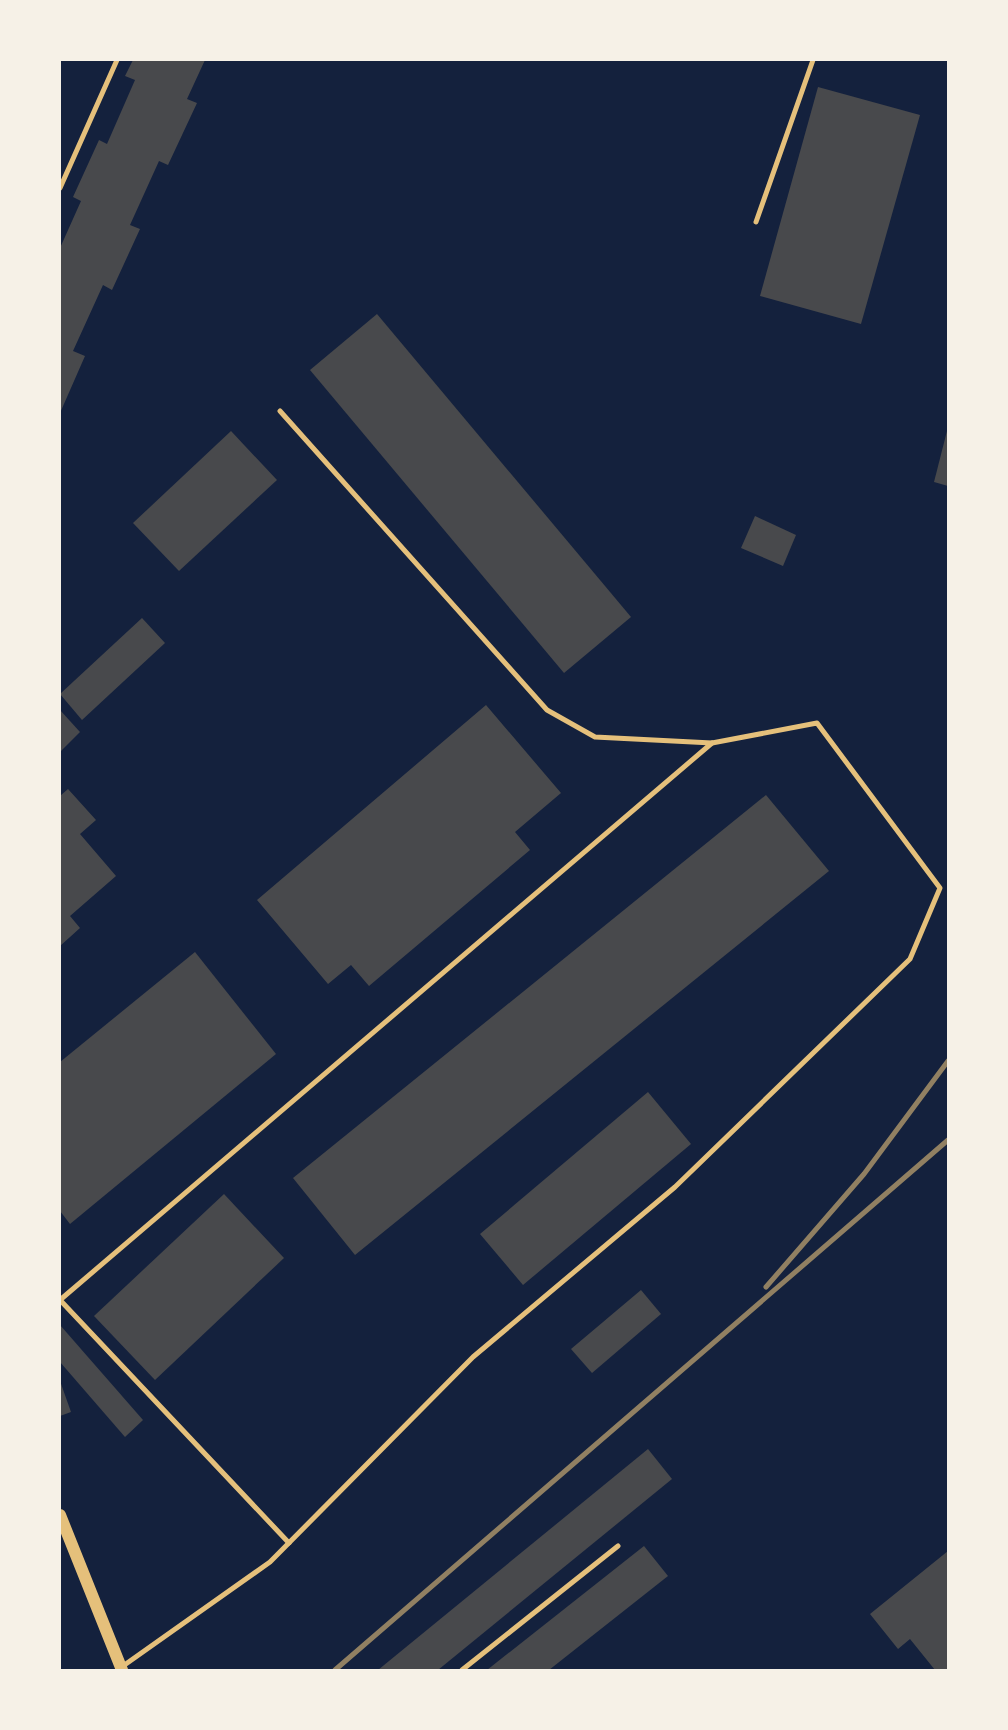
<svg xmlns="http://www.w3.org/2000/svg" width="1008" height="1730" font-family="'Noto Sans',sans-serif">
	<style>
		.building { fill: #48494c }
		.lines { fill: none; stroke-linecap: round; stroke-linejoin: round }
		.service { stroke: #e5c07b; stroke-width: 5 }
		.tertiary { stroke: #e5c07b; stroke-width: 12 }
		.rail { stroke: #918062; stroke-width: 5 }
	</style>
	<rect width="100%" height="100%" fill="#14213d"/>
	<g class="building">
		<polygon points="133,60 205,60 187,99 197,103 168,165 159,161 130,225 140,229 112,290 103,285 73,351 85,356 60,413 60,248 81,201 73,197 99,140 107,144 135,80 125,76"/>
		<polygon points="818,87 920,115 861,324 760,296"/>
		<polygon points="377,314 631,617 564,673 310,370"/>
		<polygon points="948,427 948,486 934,482"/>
		<polygon points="231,431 277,480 179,571 133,523"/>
		<polygon points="755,516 796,535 783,566 741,548"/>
		<polygon points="142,618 165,643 82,720 60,694"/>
		<polygon points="486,705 561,793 515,832 530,850 369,986 351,965 328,984 257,900"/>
		<polygon points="60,710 80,732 60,752"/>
		<polygon points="68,789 96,820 80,834 116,876 70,916 80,928 60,946 60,796"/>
		<polygon points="766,795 829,871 355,1255 293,1178"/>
		<polygon points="195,952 276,1054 70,1224 60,1211 60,1062"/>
		<polygon points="648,1092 691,1144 523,1285 480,1234"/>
		<polygon points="224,1194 284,1258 155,1380 94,1316"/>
		<polygon points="641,1290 661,1314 592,1373 571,1349"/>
		<polygon points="60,1325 143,1420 125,1437 60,1362"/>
		<polygon points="60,1381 71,1412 60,1416"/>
		<polygon points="648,1449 672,1479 438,1670 378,1670"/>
		<polygon points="644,1546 668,1576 549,1670 487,1670"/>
		<polygon points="948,1551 948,1670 935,1670 910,1639 898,1649 870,1614"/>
	</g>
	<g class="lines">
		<g class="service">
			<polyline points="60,188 117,60"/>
			<polyline points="756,222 813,60"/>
			<polyline points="289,1543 60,1300 712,743"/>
			<polyline points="123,1666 270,1562 473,1357 675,1187 910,959 940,888 817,723 712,743 595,737 547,710 280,411"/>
			<polyline points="462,1670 618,1546"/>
		</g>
		<polyline class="tertiary" points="60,1515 122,1670"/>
		<g class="rail">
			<polyline points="766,1287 864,1174 948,1061"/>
			<polyline points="335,1670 948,1140"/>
		</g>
	</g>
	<rect width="1008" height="1730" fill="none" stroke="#f6f1e7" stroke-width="122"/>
</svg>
